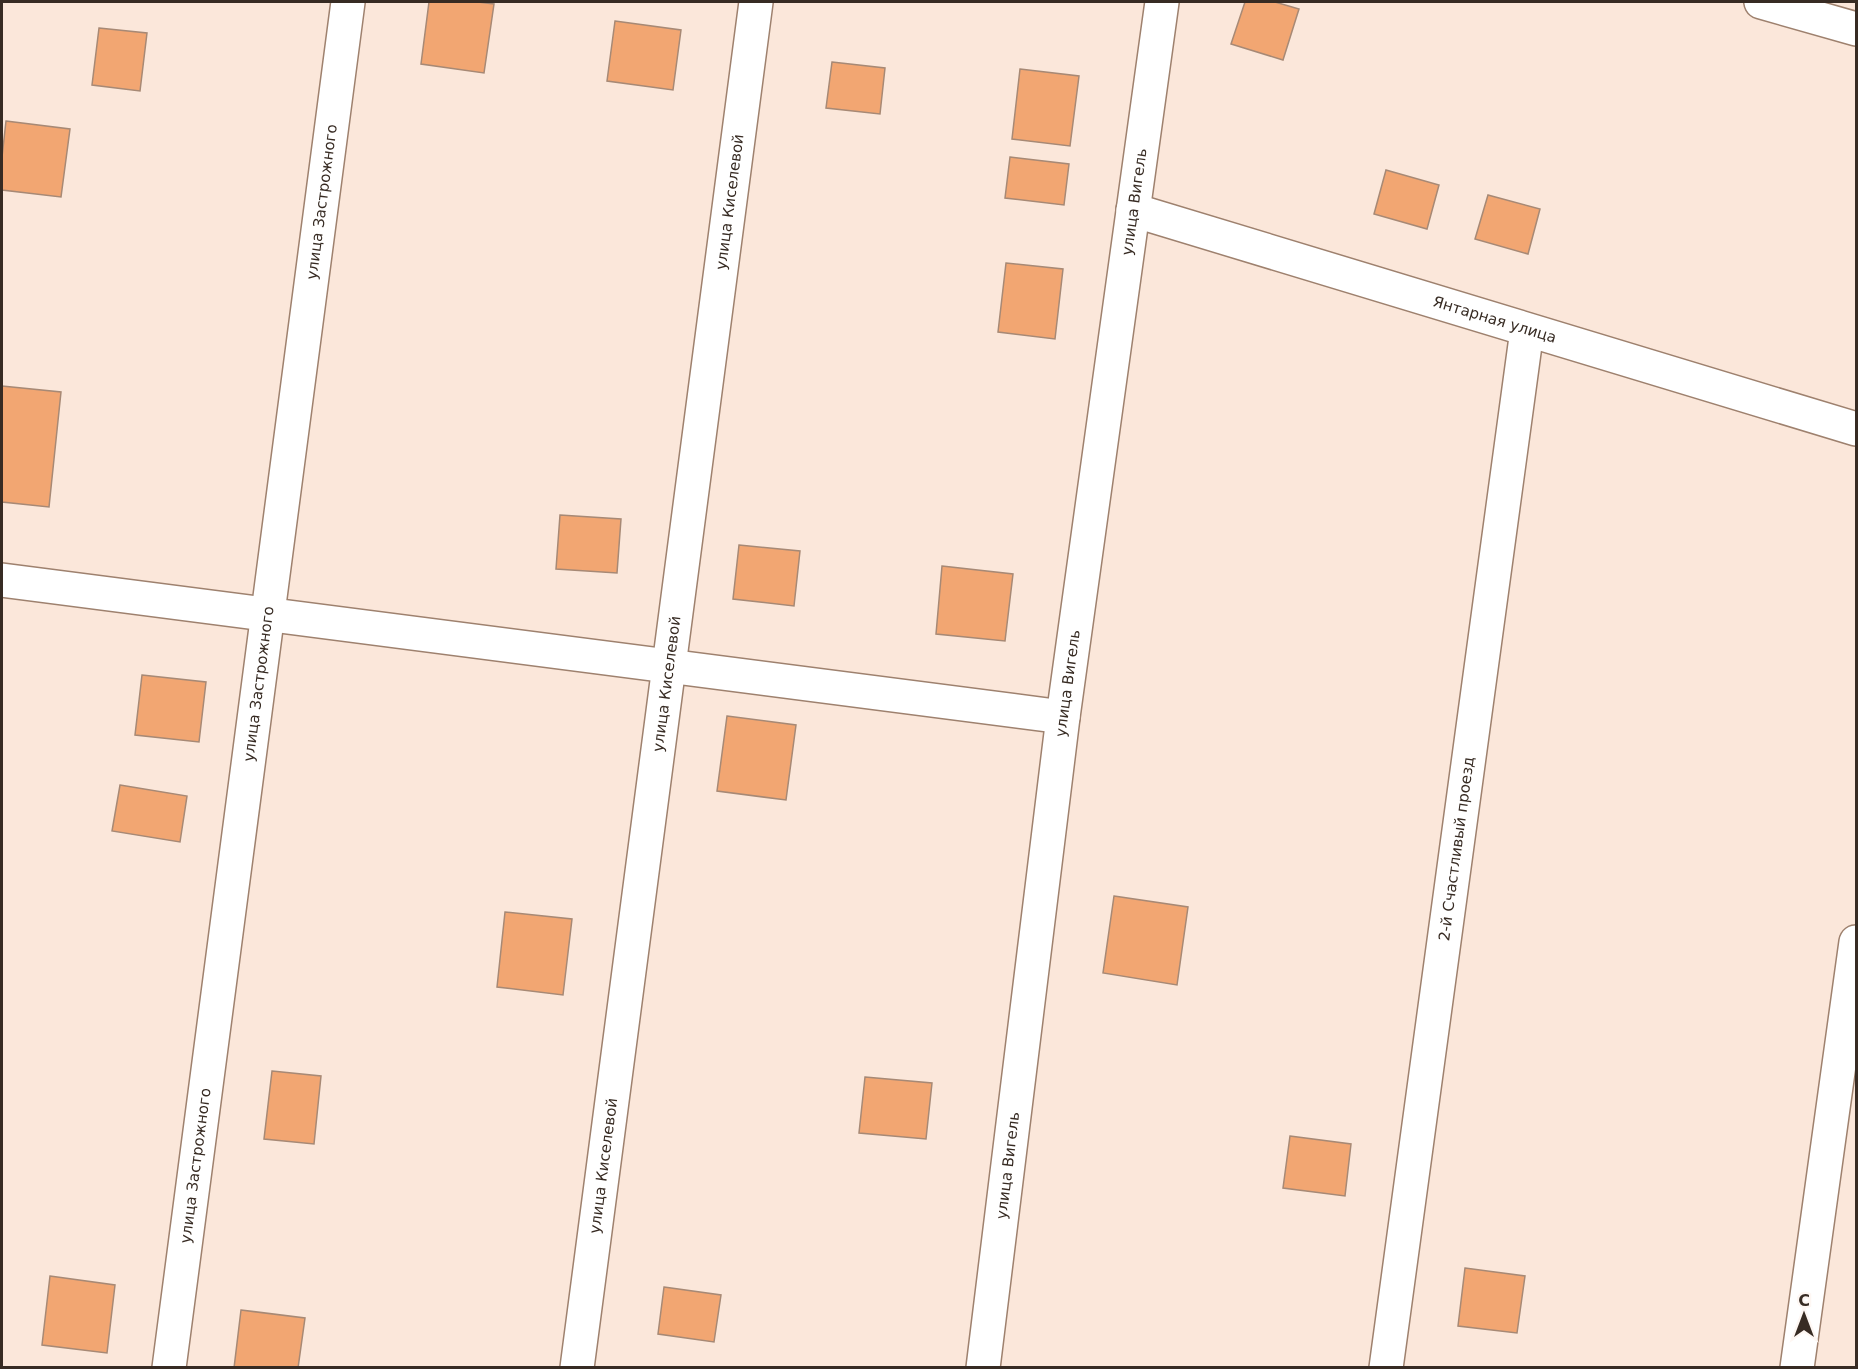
<svg xmlns="http://www.w3.org/2000/svg" width="1858" height="1369" font-family="'DejaVu Sans',sans-serif">
	<style>
		.building { fill: #f2a672; stroke: #a78975; stroke-width: 1.5 }
		.lines { fill: none; stroke-linecap: round; stroke-linejoin: round }
		.minor-casing { stroke: #9e816e; stroke-width: 36 }
		.minor { stroke: #fff; stroke-width: 33 }
		.labels { text-anchor: middle; stroke-width: 4.5; stroke-linejoin: round; paint-order: stroke }
		.street-label { font-size: 15px; fill: #372b23; stroke: #fef7f3 }
	</style>
	<rect width="100%" height="100%" fill="#fbe7da"/>
	<g class="building">
		<polygon points="429,2 478,2 494,4 484,73 421,64"/>
		<polygon points="1245,2 1275,2 1299,9 1283,60 1231,44"/>
		<polygon points="615,21 681,30 673,90 607,81"/>
		<polygon points="99,28 147,33 140,91 92,85"/>
		<polygon points="832,62 885,68 880,114 826,108"/>
		<polygon points="1020,69 1079,76 1070,146 1012,139"/>
		<polygon points="6,121 70,129 61,197 2,190 2,157"/>
		<polygon points="1010,157 1069,164 1064,205 1005,198"/>
		<polygon points="1386,170 1439,185 1427,229 1374,214"/>
		<polygon points="1488,195 1540,209 1528,254 1475,239"/>
		<polygon points="1006,263 1063,269 1055,339 998,332"/>
		<polygon points="2,386 61,392 49,507 2,502"/>
		<polygon points="560,515 621,519 617,573 556,569"/>
		<polygon points="739,545 800,551 794,606 733,599"/>
		<polygon points="942,566 1013,574 1005,641 936,634"/>
		<polygon points="142,675 206,682 199,742 135,735"/>
		<polygon points="727,716 796,725 786,800 717,791"/>
		<polygon points="120,785 187,796 180,842 112,831"/>
		<polygon points="1114,896 1188,907 1177,985 1103,973"/>
		<polygon points="505,912 572,919 563,995 497,987"/>
		<polygon points="272,1071 321,1076 314,1144 264,1139"/>
		<polygon points="865,1077 932,1083 926,1139 859,1133"/>
		<polygon points="1290,1136 1351,1144 1345,1196 1283,1188"/>
		<polygon points="1465,1268 1525,1276 1517,1333 1458,1326"/>
		<polygon points="50,1276 115,1285 107,1353 42,1345"/>
		<polygon points="664,1287 721,1295 714,1342 658,1334"/>
		<polygon points="241,1310 305,1318 298,1368 234,1368"/>
	</g>
	<g class="lines">
		<defs>
			<g id="minor">
				<polyline points="1761,2 1856,29"/>
				<path id="s1" d="M1133 210 1856 429"/>
				<polyline points="2,580 1063,717"/>
				<path id="s2" d="M169 1368 348 2"/>
				<path id="s3" d="M577 1368 756 2"/>
				<path id="s4" d="M983 1368 1063 717 1162 2"/>
				<path id="s5" d="M1386 1368 1527 330"/>
				<polyline points="1797,1368 1856,942"/>
			</g>
		</defs>
		<use href="#minor" class="minor-casing"/>
		<use href="#minor" class="minor"/>
	</g>
	<g class="labels">
		<g class="street-label">
			<text dy="5" stroke="none"><textPath href="#s4" startOffset="1176">улица Вигель</textPath></text>
			<text dy="5" stroke="none"><textPath href="#s2" startOffset="1176">улица Застрожного</textPath></text>
			<text dy="5" stroke="none"><textPath href="#s3" startOffset="1176">улица Киселевой</textPath></text>
			<text dy="5" stroke="none"><textPath href="#s1" startOffset="378">Янтарная улица</textPath></text>
			<text dy="5" stroke="none"><textPath href="#s2" startOffset="690">улица Застрожного</textPath></text>
			<text dy="5" stroke="none"><textPath href="#s3" startOffset="690">улица Киселевой</textPath></text>
			<text dy="5" stroke="none"><textPath href="#s4" startOffset="690">улица Вигель</textPath></text>
			<text dy="5" stroke="none"><textPath href="#s5" startOffset="524">2-й Счастливый проезд</textPath></text>
			<text dy="5" stroke="none"><textPath href="#s2" startOffset="204">улица Застрожного</textPath></text>
			<text dy="5" stroke="none"><textPath href="#s3" startOffset="204">улица Киселевой</textPath></text>
			<text dy="5" stroke="none"><textPath href="#s4" startOffset="204">улица Вигель</textPath></text>
		</g>
	</g>
	<rect width="1858" height="1369" fill="none" stroke="#372b23" stroke-width="6"/>
	<g transform="translate(1804 1315)" stroke="#fef7f3" stroke-width="4.5" paint-order="stroke">
	<path d="M0-4.5L10 22L0 15L-10 22Z" fill="#372b23"/>
	<text y="-9" font-size="16" font-weight="bold" text-anchor="middle" fill="#372b23">С</text>
	</g>
</svg>
